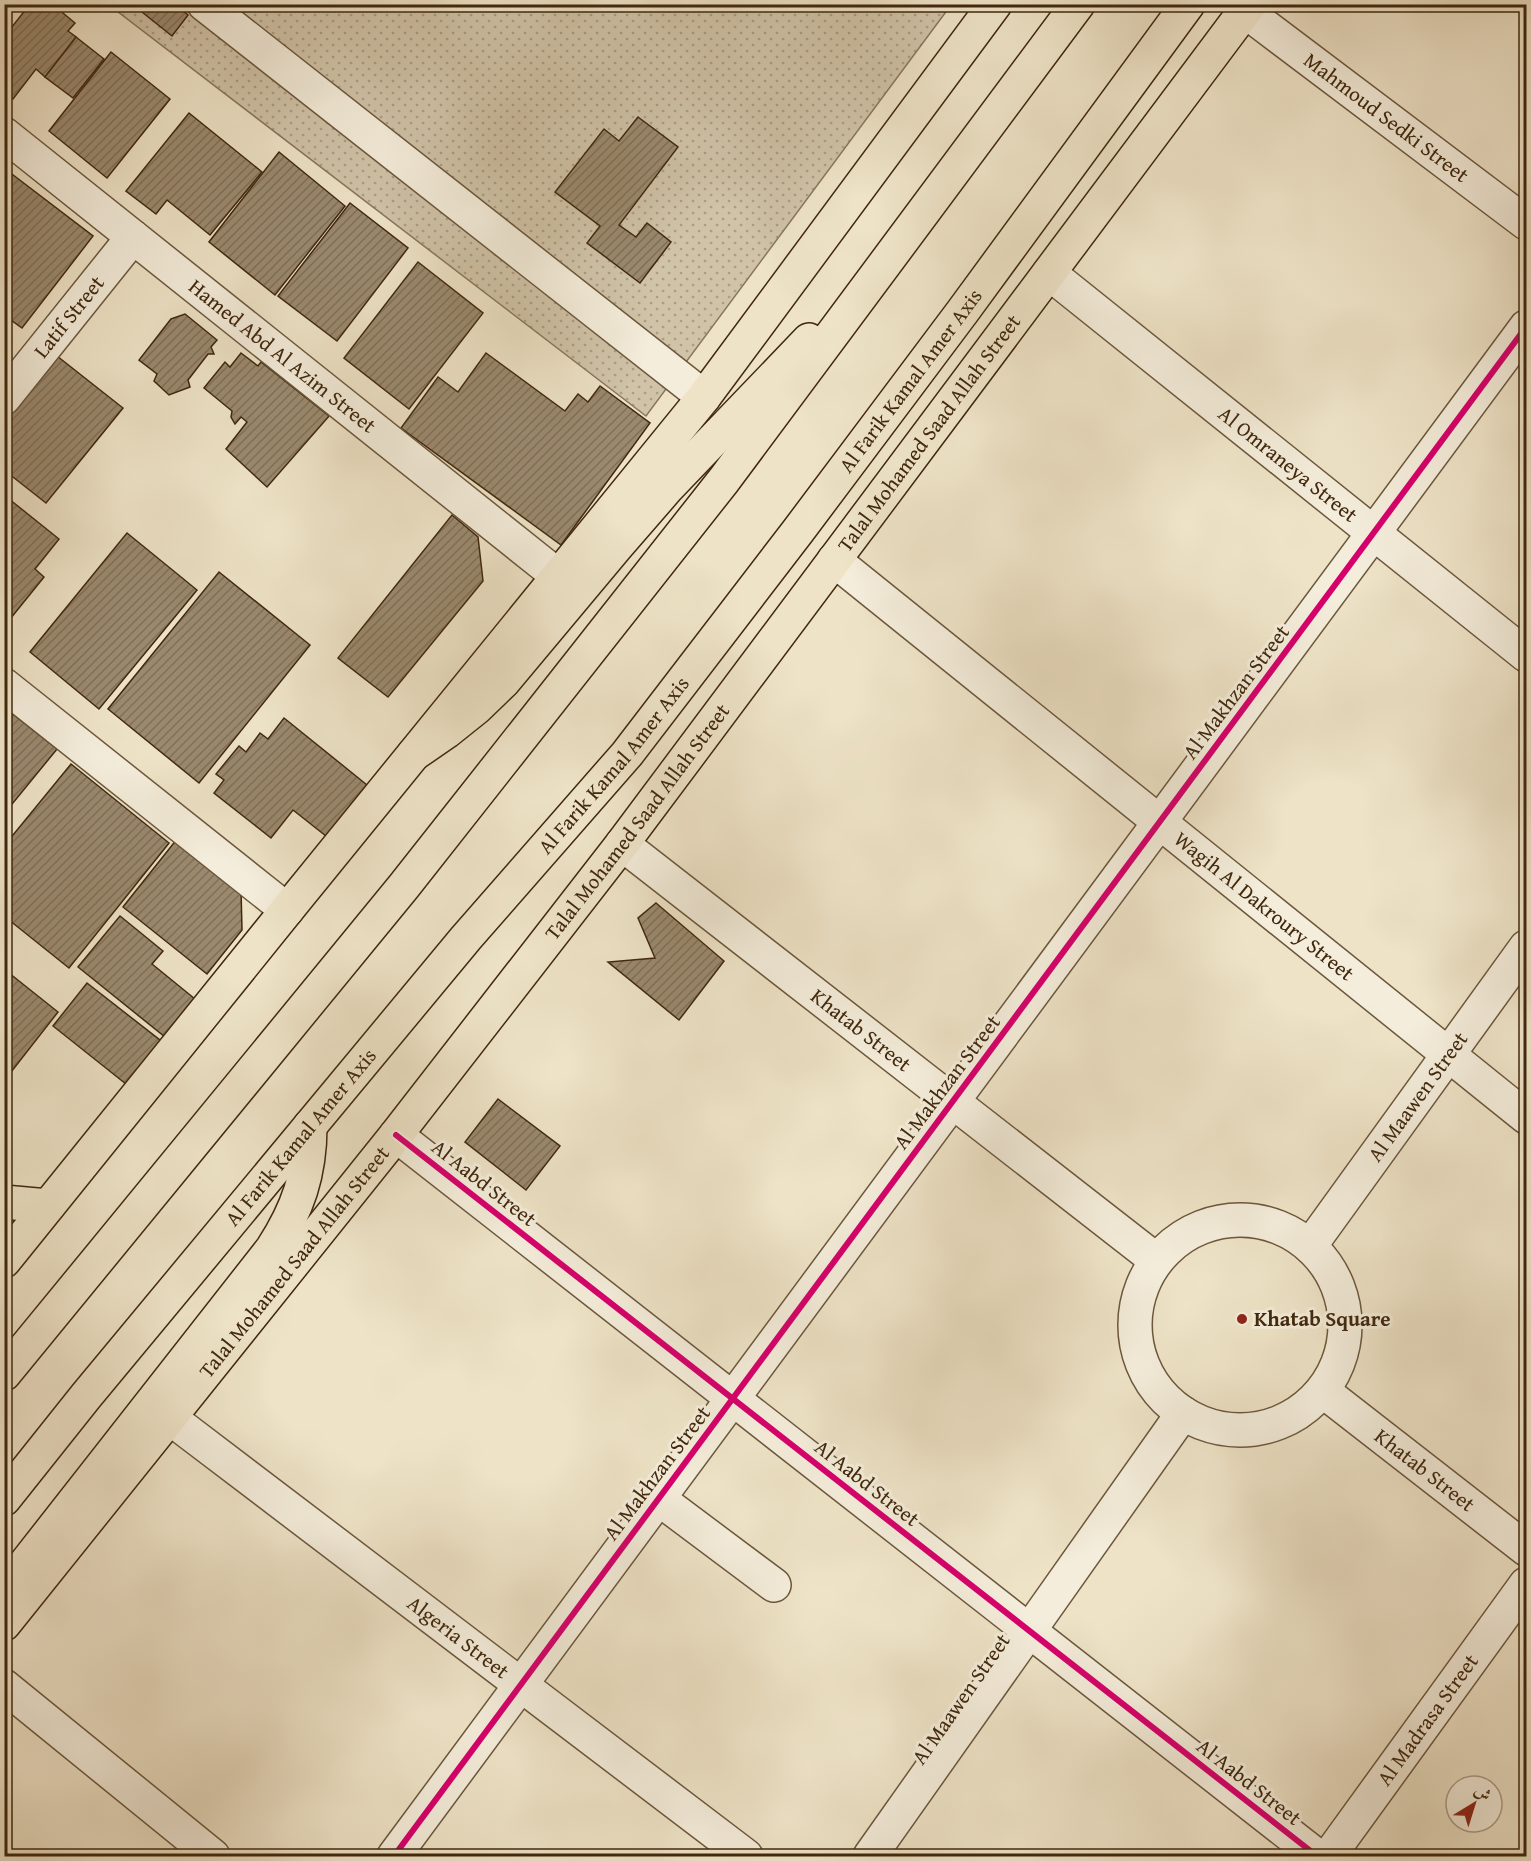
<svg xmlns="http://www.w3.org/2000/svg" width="1531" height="1861" font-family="'Gentium Book Plus',Amiri,serif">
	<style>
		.park { fill: url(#park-dots); stroke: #88765b; stroke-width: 1.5 }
		.building { fill: url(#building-hatch); stroke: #40280e; stroke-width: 1.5 }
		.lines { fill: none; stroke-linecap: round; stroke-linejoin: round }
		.minor-casing { stroke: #6c573c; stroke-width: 36 }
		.major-casing { stroke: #40280e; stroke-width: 36 }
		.highway-casing { stroke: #40280e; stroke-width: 36 }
		.minor { stroke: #f4eddb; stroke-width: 33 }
		.major { stroke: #eee3c7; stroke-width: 33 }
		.highway { stroke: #eee3c7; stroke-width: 33 }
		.cycleway-casing { stroke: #f4eddb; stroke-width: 10 }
		.cycleway { stroke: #d6006c; stroke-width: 6 }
		.poi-dot { fill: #8f2418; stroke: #f4eddb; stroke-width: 2 }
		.labels { text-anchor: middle; stroke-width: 6; stroke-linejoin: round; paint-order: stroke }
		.street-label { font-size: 21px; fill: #40280e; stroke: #f4eddb }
		.poi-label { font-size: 21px; font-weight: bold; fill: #40280e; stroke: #f4eddb; text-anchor: start }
	</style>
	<defs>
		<pattern id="park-dots" width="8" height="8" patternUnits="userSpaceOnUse" patternTransform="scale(1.5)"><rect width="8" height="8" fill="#d0c3a8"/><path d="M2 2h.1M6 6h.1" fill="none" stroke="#aa9e87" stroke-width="1.8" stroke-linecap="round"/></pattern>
		<pattern id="building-hatch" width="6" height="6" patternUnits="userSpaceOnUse" patternTransform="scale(1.5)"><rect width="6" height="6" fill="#9a896e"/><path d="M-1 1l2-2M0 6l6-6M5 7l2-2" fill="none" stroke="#7f7059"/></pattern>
	</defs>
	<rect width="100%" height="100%" fill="#eee3c7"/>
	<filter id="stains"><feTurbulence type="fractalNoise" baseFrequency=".00333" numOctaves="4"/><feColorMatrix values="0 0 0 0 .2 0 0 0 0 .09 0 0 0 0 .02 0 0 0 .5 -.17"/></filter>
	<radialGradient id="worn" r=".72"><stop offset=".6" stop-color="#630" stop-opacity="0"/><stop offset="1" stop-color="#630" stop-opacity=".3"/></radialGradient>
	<polygon class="park" points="109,5 951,5 646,416"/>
	<g class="building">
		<polygon points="30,4 52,4 75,23 68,31 76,37 45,77 36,69 13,99 4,92 4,37"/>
		<polygon points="132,4 175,4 188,15 172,36"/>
		<polygon points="76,37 104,59 73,98 45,77"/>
		<polygon points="111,52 170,99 107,178 49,131"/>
		<polygon points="189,113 262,172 210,235 167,200 156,214 126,191"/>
		<polygon points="638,117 678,147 619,225 636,237 647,223 671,242 640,283 587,243 600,226 555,192 604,129 619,141"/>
		<polygon points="279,152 345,206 275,295 209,242"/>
		<polygon points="4,168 93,236 22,328 4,315 4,305 11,297 4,292"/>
		<polygon points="350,203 408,248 337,341 278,296"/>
		<polygon points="418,262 483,313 409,409 344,358"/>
		<polygon points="185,314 217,340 211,347 214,354 208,354 188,380 190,387 169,395 154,381 157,374 139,360 171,319"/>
		<polygon points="241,353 258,366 261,362 329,416 267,487 226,449 247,422 241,417 235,424 231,417 232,411 204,388 225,362 230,367"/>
		<polygon points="486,353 565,411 578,394 588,402 600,386 650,423 561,545 401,428 438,377 458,392"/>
		<polygon points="57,356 123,408 46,503 4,470 4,421"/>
		<polygon points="4,495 59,539 35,569 44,577 6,624 4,623"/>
		<polygon points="452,515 478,537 483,581 388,697 338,658"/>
		<polygon points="127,533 197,590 99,709 30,652"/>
		<polygon points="219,572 310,645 199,783 108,709"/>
		<polygon points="4,707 57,749 4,814"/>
		<polygon points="284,718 372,789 331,840 293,810 271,838 214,793 224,780 216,774 239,746 246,752 260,733 268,739"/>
		<polygon points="71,764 169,843 69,968 4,916 4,846"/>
		<polygon points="177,839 241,889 242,930 207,974 123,907"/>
		<polygon points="656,903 724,961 679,1020 608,962 655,958 638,918"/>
		<polygon points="120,916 163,951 152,964 200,1003 170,1041 78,967"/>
		<polygon points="4,969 58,1012 4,1081"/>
		<polygon points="87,983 165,1044 131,1088 53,1026"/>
		<polygon points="498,1099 560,1146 526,1190 465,1142"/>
	</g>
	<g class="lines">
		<defs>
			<g id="minor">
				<polyline points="204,4 704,397"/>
				<path id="s1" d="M1245 11 1526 223"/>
				<path id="s2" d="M4 134 558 576"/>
				<path id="s3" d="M1049 273 1526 655"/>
				<path id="s4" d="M4 398 133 237"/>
				<path id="s5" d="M834 560 1526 1117"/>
				<polyline points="4,685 287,910"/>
				<path id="s6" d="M622 844 1156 1260"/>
				<polyline points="396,1135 1317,1856"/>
				<circle cx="1240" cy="1325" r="105"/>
				<path id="s7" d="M1310 1246 1526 947"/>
				<path id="s8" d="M1323 1391 1526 1549"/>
				<path id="s9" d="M170 1418 746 1856"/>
				<polyline points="659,1499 774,1585"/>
				<polyline points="4,1686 213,1856"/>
				<polyline points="394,1856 1526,327"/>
				<polyline points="870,1856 1183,1413"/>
				<path id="s10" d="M1329 1856 1526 1584"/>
			</g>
			<g id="major">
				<polyline points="4,1202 48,1206"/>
				<polyline points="4,1261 287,910 704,397 995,4"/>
				<path id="s11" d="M4 1624 396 1135 622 844 1250 4"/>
			</g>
			<g id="highway">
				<polyline points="414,754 446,732 476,708 504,681 616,547 668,487 809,340"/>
				<polyline points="4,1374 404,886 724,480 1078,4"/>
				<path id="s12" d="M4 1499 86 1396 466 938 627 754 798 531 963 311 1188 4"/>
				<path d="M4 1591 272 1249C298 1209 310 1174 310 1126"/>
			</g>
		</defs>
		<use href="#minor" class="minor-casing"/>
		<use href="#major" class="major-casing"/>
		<use href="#highway" class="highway-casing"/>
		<use href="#minor" class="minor"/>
		<use href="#major" class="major"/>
		<use href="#highway" class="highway"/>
		<defs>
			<g id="cycleway">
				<polyline points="396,1135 1317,1856"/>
				<polyline points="394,1856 1526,327"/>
			</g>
		</defs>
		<use href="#cycleway" class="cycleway-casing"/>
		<use href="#cycleway" class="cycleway"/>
	</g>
	<circle class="poi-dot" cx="1242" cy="1319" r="6"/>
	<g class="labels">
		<g class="street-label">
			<text dy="7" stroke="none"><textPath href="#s1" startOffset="177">Mahmoud Sedki Street</textPath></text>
			<text dy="7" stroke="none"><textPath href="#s4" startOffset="104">Latif Street</textPath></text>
			<text dy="7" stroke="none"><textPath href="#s2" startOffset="356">Hamed Abd Al Azim Street</textPath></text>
			<text dy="7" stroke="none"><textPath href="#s12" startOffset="1440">Al Farik Kamal Amer Axis</textPath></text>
			<text dy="7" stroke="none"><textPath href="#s11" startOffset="1508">Talal Mohamed Saad Allah Street</textPath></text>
			<text dy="7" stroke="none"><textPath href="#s3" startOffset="306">Al Omraneya Street</textPath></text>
			<text transform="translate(1236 692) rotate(-53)" y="7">Al Makhzan Street</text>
			<text dy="7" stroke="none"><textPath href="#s12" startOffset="954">Al Farik Kamal Amer Axis</textPath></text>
			<text dy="7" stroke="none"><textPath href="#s11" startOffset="1022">Talal Mohamed Saad Allah Street</textPath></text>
			<text dy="7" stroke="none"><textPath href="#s5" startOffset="552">Wagih Al Dakroury Street</textPath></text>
			<text dy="7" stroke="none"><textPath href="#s6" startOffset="303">Khatab Street</textPath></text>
			<text transform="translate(947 1082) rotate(-53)" y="7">Al Makhzan Street</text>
			<text dy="7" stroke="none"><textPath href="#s7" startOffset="184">Al Maawen Street</textPath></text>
			<text dy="7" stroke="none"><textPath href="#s12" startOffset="468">Al Farik Kamal Amer Axis</textPath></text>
			<text transform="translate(484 1183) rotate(38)" y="7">Al Aabd Street</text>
			<text dy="7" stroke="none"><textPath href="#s11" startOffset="464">Talal Mohamed Saad Allah Street</textPath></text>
			<text dy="7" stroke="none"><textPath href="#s8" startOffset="129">Khatab Street</textPath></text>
			<text transform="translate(657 1473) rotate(-53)" y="7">Al Makhzan Street</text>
			<text transform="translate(867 1483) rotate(38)" y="7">Al Aabd Street</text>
			<text dy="7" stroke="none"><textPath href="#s9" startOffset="362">Algeria Street</textPath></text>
			<text transform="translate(961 1699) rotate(-55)" y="7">Al Maawen Street</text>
			<text dy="7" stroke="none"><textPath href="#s10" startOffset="168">Al Madrasa Street</textPath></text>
			<text transform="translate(1249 1782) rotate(38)" y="7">Al Aabd Street</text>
		</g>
		<g class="poi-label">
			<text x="1254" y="1326">Khatab Square</text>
		</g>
	</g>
	<rect width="1531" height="1861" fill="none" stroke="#eee3c7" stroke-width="24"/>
	<rect x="6" y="6" width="1519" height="1849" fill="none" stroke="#40280e" stroke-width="3"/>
	<rect x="12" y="12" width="1507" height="1837" fill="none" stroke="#40280e" stroke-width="1.5"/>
	<g transform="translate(1474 1804) rotate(38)"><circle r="28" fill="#f4eddb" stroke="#ac9e89" stroke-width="1.5"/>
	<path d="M0-4.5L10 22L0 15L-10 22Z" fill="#8f2418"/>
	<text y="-9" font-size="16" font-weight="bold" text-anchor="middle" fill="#40280e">ش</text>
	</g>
	<rect width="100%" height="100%" filter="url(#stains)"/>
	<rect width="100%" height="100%" fill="url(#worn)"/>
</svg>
